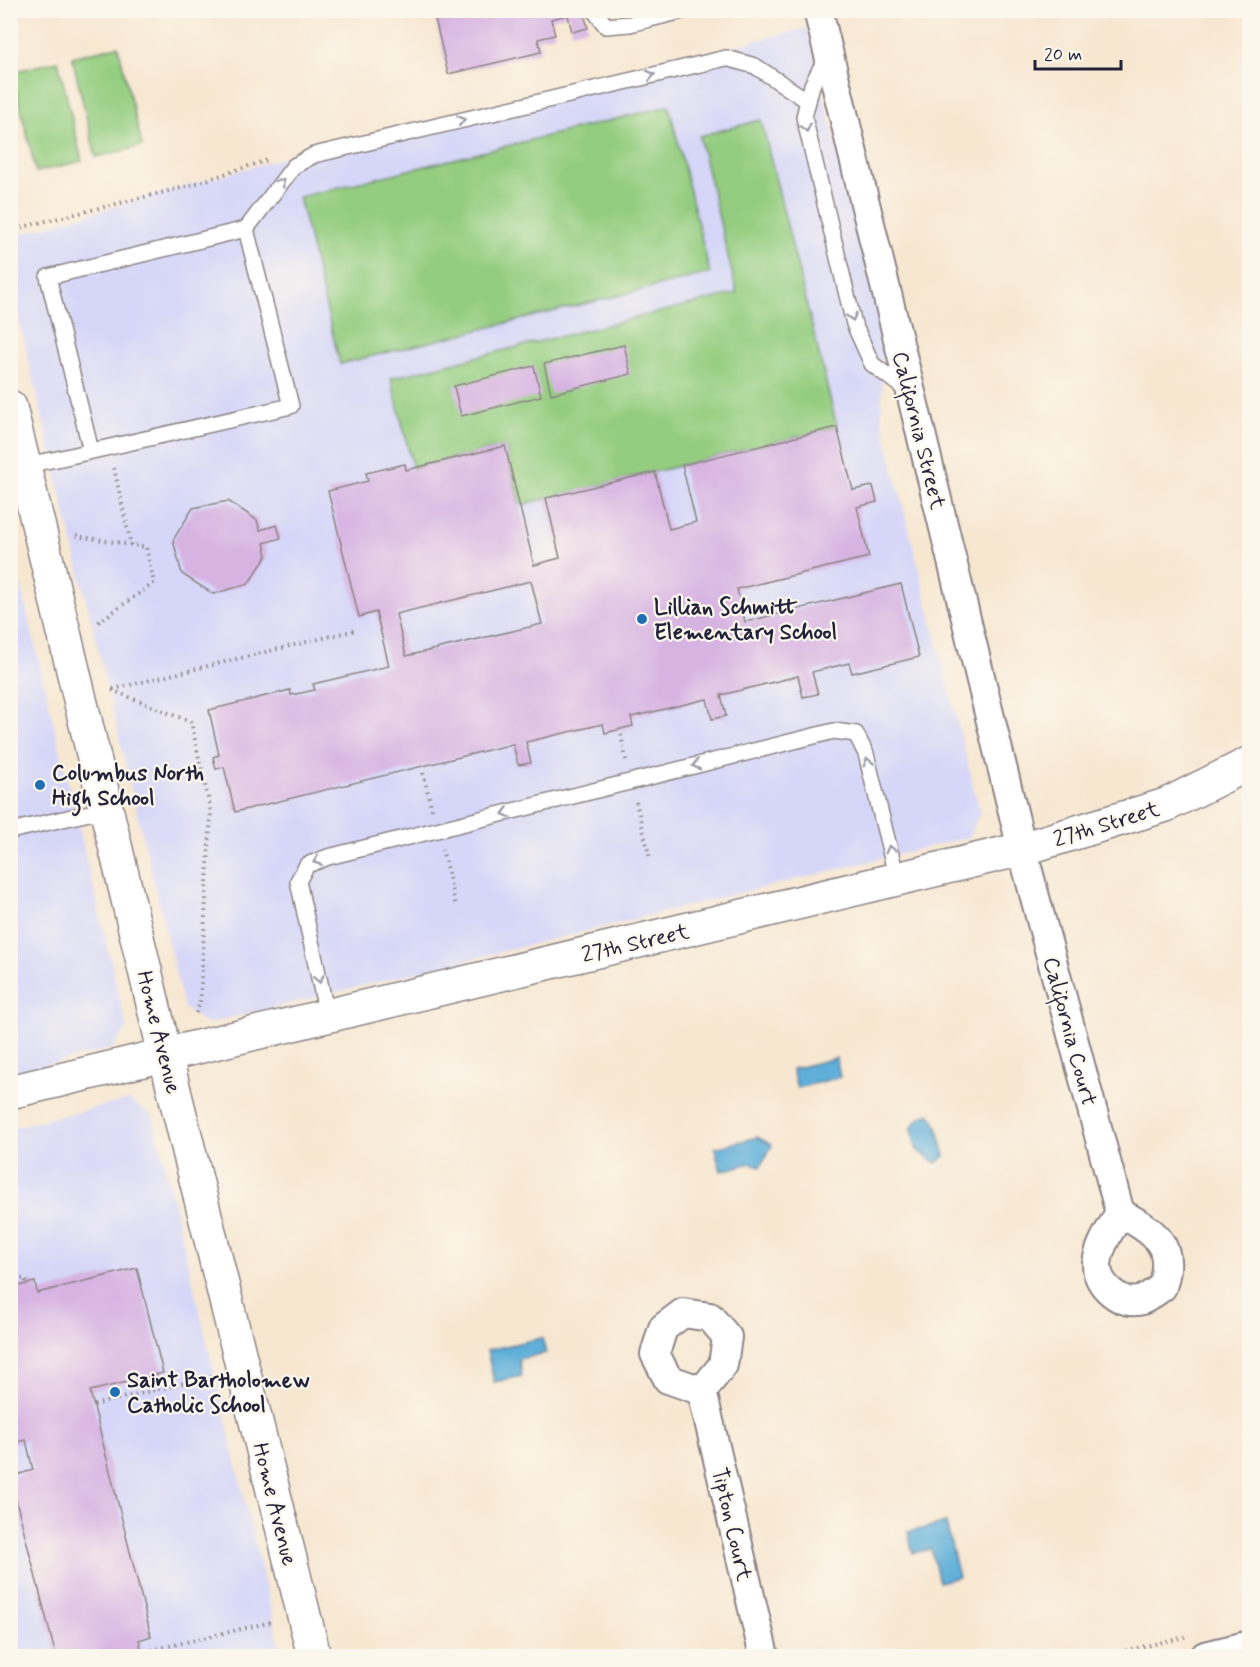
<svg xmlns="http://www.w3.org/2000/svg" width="1260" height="1667" font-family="Mynerve,sans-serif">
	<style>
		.built { fill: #d6d7f8 }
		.green { fill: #94cd80; stroke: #5b785e; stroke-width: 1.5 }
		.water { fill: #5eafd9; stroke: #40688a; stroke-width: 1.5 }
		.building { fill: #d7b3e2; fill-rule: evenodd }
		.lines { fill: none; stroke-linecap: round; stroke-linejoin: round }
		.service-casing { stroke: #8c8486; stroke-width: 18 }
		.minor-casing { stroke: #8c8486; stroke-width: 32 }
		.tertiary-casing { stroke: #8c8486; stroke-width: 36 }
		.path { stroke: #8c8486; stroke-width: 4; stroke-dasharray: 1.5 4.5; stroke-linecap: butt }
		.service { stroke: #fff; stroke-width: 15 }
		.minor { stroke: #fff; stroke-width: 28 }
		.tertiary { stroke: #fff; stroke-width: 33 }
		.oneway { stroke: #9c9ca7 }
		.poi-dot { fill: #1f6fb2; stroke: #fbf7ec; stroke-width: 2 }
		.labels { text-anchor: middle; stroke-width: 4.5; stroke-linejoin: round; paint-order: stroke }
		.street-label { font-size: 22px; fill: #22223b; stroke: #fbf7ec }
		.poi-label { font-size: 22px; font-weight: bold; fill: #22223b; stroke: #fbf7ec; text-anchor: start }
	</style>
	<rect width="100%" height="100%" fill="#fbf7ec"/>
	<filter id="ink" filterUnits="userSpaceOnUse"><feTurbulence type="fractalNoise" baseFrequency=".0167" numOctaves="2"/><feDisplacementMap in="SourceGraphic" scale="12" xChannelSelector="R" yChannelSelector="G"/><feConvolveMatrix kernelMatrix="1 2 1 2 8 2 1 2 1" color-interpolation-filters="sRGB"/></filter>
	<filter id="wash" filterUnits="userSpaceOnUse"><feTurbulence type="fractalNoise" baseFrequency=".008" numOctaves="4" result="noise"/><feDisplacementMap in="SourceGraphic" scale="24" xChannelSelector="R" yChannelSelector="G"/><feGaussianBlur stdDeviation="1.35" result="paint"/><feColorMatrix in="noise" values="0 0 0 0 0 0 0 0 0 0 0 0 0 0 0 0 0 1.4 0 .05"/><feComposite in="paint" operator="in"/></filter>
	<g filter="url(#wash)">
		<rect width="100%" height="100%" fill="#f7e7d1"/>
		<g class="built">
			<polygon points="807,28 882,332 882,422 980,813 969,837 206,1024 184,1008 11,286 10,237 314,149"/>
			<polygon points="10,541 127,1028 113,1048 11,1074"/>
			<polygon points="129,1100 153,1116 282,1656 11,1656 10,1128"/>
		</g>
		<g class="green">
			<polygon points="118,46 142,146 96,157 72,57"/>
			<polygon points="58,61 82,161 36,172 12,72"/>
			<polygon points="669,106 710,273 340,364 299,197"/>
			<polygon points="761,120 837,427 520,505 505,446 413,468 391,378 737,293 699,136"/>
		</g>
		<g class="water">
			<polygon points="836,1058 840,1077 797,1088 792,1069"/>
			<path d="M929 1113C940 1126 940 1141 945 1156L936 1163 917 1150 911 1129 919 1118Z"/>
			<polygon points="757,1137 772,1145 760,1167 751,1163 721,1171 715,1148"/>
			<polygon points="542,1338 546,1353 519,1359 522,1376 494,1382 487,1350"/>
			<polygon points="946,1523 959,1577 939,1582 931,1549 913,1553 908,1532"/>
		</g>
		<g id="blocks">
			<g class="building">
				<polygon points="433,10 583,10 588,28 572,32 568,15 551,19 555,35 538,39 541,52 448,74"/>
				<polygon points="624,345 631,374 551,394 544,364"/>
				<polygon points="534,366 541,396 461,416 454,386"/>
				<path d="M837 427 853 490 873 486 877 502 857 507 869 557 737 589 745 622 901 584 919 657 852 673 849 663 812 672 818 694 803 697 798 676 721 695 726 716 712 719 707 699 631 717 633 726 605 733 603 724 526 742 531 763 518 765 513 744 235 812 224 767 216 769 213 757 219 755 209 710 290 690 291 695 315 690 313 684 389 666 376 612 359 617 328 491 368 481 366 473 405 464 406 470 505 446 534 565 560 558 546 498 655 472 669 529 696 522 682 465ZM531 581 542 624 406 656 396 614Z"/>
				<polygon points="228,501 257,520 260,530 277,525 281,538 264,543 267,556 248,584 213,594 182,574 173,540 193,508"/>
				<polygon points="137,1268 163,1373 90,1391 151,1636 139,1640 143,1656 56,1656 10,1477 33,1470 26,1440 10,1444 10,1288 35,1282 37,1293"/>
			</g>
		</g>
	</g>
	<g filter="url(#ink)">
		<use href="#blocks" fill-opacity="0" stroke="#8c8486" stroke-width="1.5"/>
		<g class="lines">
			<defs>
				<g id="service">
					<polyline points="594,10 606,26 630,24 686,10"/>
					<polyline points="827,56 812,85 804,117 854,324 872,364 909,392"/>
					<polyline points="246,229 294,166 314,155 726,58 755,66 808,101"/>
					<polyline points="20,466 57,459 291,406 246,229 48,277 91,451"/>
					<polyline points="10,831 107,809"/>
					<polyline points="327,1015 298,881 307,865 328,857 834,731 856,734 866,754 897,879"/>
				</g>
				<g id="minor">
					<path d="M818 10 1022 849 1120 1213C1111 1229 1099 1245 1097 1264 1096 1285 1122 1307 1142 1300 1149 1297 1156 1291 1162 1287 1176 1245 1155 1232 1120 1213"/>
					<polygon points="683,1313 710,1317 727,1337 723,1365 702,1391 668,1379 655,1354 663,1328"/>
					<polyline points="702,1391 764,1656"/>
					<polyline points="1205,1656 1250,1645"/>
				</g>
				<g id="tertiary">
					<polyline points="10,407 165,1054 314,1656"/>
					<polyline points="10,1092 1022,849 1166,805 1250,763"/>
				</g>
			</defs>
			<use href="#service" class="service-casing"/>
			<use href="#minor" class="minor-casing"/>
			<use href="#tertiary" class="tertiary-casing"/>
			<g class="path">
				<polyline points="10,230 185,187 270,159"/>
				<polyline points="114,468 131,545"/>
				<polyline points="76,536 146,547 154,583 97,623"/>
				<polyline points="113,689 356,630"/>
				<polyline points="112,690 191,722 211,812 200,1003 195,1016"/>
				<polyline points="621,735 626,760"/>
				<polyline points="423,773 432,810"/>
				<polyline points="636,802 650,858"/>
				<polyline points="442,849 456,906"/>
				<polyline points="10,1282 25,1278 27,1284"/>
				<polyline points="94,1405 212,1376"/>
				<polyline points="154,1656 152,1650 271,1622"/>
				<polyline points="1102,1656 1185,1637"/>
			</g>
			<use href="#service" class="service"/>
			<use href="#minor" class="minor"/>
			<use href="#tertiary" class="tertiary"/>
		</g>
		<defs><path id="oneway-chevron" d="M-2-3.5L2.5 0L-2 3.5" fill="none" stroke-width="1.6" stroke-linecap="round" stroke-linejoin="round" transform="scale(1.5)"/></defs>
		<g class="oneway">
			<use href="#oneway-chevron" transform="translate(651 75) rotate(-13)"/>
			<use href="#oneway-chevron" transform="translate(461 120) rotate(-13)"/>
			<use href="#oneway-chevron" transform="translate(806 128) rotate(76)"/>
			<use href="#oneway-chevron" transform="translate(281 182) rotate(-52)"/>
			<use href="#oneway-chevron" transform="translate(852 317) rotate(75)"/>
			<use href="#oneway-chevron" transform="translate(868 762) rotate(-105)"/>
			<use href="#oneway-chevron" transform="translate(696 765) rotate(166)"/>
			<use href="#oneway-chevron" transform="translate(506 813) rotate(166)"/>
			<use href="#oneway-chevron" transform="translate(890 849) rotate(-104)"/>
			<use href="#oneway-chevron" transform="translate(317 861) rotate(160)"/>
			<use href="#oneway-chevron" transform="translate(319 979) rotate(78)"/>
		</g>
	</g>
	<g class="poi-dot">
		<circle cx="642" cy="619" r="6"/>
		<circle cx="40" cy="785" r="6"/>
		<circle cx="115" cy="1392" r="6"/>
	</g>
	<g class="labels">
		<g class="street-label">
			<text transform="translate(920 430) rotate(76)" y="8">California Street</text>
			<text transform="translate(1106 823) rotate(-17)" y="8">27th Street</text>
			<text transform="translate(635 942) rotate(-13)" y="8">27th Street</text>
			<text transform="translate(1071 1031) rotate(75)" y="8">California Court</text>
			<text transform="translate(160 1032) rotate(76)" y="8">Home Avenue</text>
			<text transform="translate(276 1504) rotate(76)" y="8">Home Avenue</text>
			<text transform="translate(733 1524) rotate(77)" y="8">Tipton Court</text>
		</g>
		<g class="poi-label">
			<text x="654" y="614">Lillian Schmitt<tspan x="654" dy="25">Elementary School</tspan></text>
			<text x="52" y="780">Columbus North<tspan x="52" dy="25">High School</tspan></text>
			<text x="127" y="1387">Saint Bartholomew<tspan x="127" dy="25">Catholic School</tspan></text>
		</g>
	</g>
	<rect width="1260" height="1667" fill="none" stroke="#fbf7ec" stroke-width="36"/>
	<path d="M1035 60v9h86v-9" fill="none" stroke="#22223b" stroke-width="3"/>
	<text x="1044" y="60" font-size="18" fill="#22223b" stroke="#fbf7ec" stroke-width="4.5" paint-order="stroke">20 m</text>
</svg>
